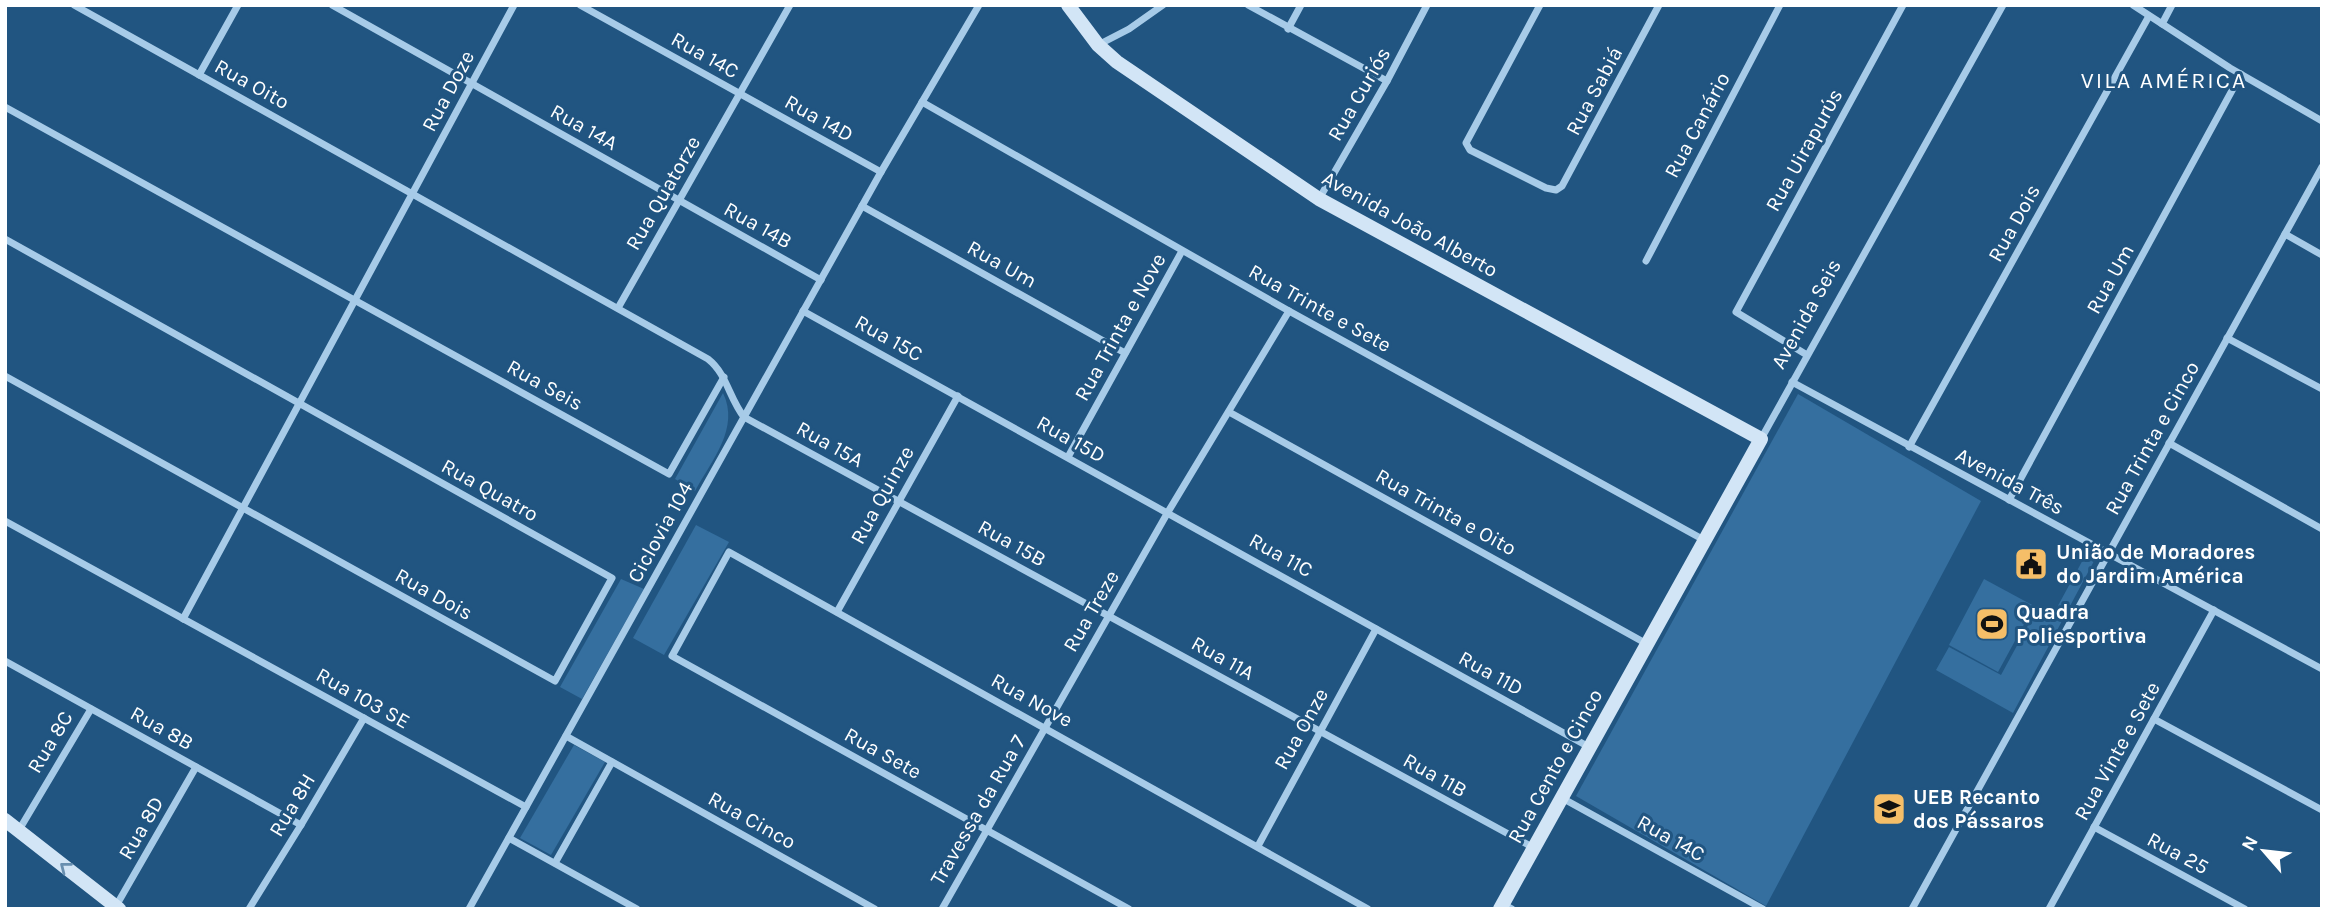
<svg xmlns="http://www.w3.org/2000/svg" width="2327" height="914" font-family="Karla,sans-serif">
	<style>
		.green { fill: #356f9f }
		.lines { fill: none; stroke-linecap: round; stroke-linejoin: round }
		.street { stroke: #a7cbe8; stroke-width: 7 }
		.secondary { stroke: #d2e5f6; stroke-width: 14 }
		.oneway { stroke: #688fb0 }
		.labels { text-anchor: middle; stroke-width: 6; stroke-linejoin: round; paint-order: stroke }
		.street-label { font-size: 21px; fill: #fff; stroke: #215581 }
		.poi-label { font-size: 21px; font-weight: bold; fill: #fff; stroke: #215581; text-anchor: start }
		.neighbourhood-label { font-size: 23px; letter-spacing: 2px; fill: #fff; stroke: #215581 }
	</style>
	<rect width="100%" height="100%" fill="#215581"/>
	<g class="green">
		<path d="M723 393C740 428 712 460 695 491L675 479Z"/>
		<polygon points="1798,394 1981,501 1766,906 1576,796"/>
		<polygon points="696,525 729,542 664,655 633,638"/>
		<polygon points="2085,556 2094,561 2013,713 1936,670 1949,647 2001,675 2039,605 2054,613"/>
		<polygon points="621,579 644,589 582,699 560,687"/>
		<polygon points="1984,579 2034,606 1998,672 1949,645"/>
		<polygon points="574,745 605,762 551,855 520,838"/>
	</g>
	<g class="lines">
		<g class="street">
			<path d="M74 5 708 359C727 374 729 398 744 417L1534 848"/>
			<polyline points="332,5 821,280"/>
			<polyline points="580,5 881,172"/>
			<polyline points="1248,5 1387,81"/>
			<polyline points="1540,5 1466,143 1470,150 1546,188 1556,190 1562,186 1659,5"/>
			<polyline points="2133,5 2230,68 2322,121"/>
			<polyline points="2162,24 2172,5"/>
			<polyline points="1288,29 1301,5"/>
			<polyline points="1098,45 1129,29 1163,5"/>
			<polyline points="199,75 238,5"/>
			<polyline points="922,102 1289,311 1704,540"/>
			<polyline points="5,107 669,474 724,377"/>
			<polyline points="1319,199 1387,81 1427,5"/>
			<polyline points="862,206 1125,353"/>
			<polyline points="2285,234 2322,255"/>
			<polyline points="5,239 612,578 555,681 5,376"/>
			<polyline points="1646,261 1780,5"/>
			<polyline points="618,308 790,5"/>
			<polyline points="803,311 1589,747"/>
			<polyline points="2227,338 2322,389"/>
			<polyline points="1807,355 1736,312 1903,5"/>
			<polyline points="1792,382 2322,669"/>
			<polyline points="1229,412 1647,644"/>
			<polyline points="1761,439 2003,5"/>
			<polyline points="2169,443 2322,529"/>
			<polyline points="1909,447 2149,16"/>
			<polyline points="1068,457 1182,251"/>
			<polyline points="2009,500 2241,74"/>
			<polyline points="5,521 526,807"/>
			<polyline points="837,612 958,396"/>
			<polyline points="183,619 514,5"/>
			<polyline points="5,661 301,825"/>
			<polyline points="2154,719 2322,810"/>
			<polyline points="566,736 875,909"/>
			<polyline points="1562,798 1763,909"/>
			<polyline points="2094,827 2245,909"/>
			<polyline points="19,830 91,709"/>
			<polyline points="509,838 637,909"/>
			<polyline points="1258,846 1376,629"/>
			<polyline points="555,863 612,762"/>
			<polyline points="1503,904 1512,909"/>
			<polyline points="116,906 196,767"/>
			<polyline points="249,909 301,825 364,718"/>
			<polyline points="469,909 881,172 979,5"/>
			<polyline points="942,909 1168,512 1289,311"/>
			<polyline points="1129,909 672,656 729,552 1368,909"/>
			<polyline points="1912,909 2322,167"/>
			<polyline points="2049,909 2214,610"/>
		</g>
		<g class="secondary">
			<polyline points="1068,5 1098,45 1117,62 1319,199 1761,439 1500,909"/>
			<polyline points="5,820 119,909"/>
		</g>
	</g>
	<defs><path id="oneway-chevron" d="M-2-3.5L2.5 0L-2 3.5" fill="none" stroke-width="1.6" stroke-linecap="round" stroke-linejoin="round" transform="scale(1.75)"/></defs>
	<use class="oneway" href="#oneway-chevron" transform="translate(65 867) rotate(-142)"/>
	<defs>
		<symbol id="civic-square" viewBox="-11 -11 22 22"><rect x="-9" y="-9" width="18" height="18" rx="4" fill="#f5be68" stroke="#215581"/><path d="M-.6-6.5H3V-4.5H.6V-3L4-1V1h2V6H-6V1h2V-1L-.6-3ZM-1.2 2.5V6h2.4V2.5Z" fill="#111"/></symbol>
		<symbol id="stadium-square" viewBox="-11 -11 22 22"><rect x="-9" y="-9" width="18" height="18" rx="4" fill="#f5be68" stroke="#215581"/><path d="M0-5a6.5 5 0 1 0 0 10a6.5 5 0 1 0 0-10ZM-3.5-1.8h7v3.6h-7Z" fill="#111"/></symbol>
		<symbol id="school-square" viewBox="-11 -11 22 22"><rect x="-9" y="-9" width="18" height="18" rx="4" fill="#f5be68" stroke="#215581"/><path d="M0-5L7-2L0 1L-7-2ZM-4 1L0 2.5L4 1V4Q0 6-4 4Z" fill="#111"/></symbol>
	</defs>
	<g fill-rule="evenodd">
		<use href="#civic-square" x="2012" y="545" width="38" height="38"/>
		<use href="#stadium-square" x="1973" y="605" width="38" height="38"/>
		<use href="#school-square" x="1870" y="790" width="38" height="38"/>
	</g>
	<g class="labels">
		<g class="street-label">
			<text transform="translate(705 55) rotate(29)" y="7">Rua 14C</text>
			<text transform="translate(252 84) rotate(29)" y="7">Rua Oito</text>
			<text transform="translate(448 91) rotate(-62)" y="7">Rua Doze</text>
			<text transform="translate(1594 91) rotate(-62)" y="7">Rua Sabiá</text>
			<text transform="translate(1359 94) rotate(-60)" y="7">Rua Curiós</text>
			<text transform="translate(819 118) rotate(29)" y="7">Rua 14D</text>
			<text transform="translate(1697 125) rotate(-62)" y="7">Rua Canário</text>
			<text transform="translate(584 127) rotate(29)" y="7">Rua 14A</text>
			<text transform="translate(1804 150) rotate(-61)" y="7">Rua Uirapurύs</text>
			<text transform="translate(663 193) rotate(-60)" y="7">Rua Quatorze</text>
			<text transform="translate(2014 223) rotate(-61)" y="7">Rua Dois</text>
			<text transform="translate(1410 224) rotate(29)" y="7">Avenida João Alberto</text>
			<text transform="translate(758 225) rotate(29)" y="7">Rua 14B</text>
			<text transform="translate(1002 264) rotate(29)" y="7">Rua Um</text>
			<text transform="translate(2110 279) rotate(-61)" y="7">Rua Um</text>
			<text transform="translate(1320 308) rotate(29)" y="7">Rua Trinte e Sete</text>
			<text transform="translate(1806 314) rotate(-61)" y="7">Avenida Seis</text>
			<text transform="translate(1120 327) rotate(-61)" y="7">Rua Trinta e Nove</text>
			<text transform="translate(889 338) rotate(29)" y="7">Rua 15C</text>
			<text transform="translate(545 385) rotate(29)" y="7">Rua Seis</text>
			<text transform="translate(2152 438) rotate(-61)" y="7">Rua Trinta e Cinco</text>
			<text transform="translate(1071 439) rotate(29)" y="7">Rua 15D</text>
			<text transform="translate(830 444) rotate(29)" y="7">Rua 15A</text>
			<text transform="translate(2010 481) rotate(28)" y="7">Avenida Três</text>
			<text transform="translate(490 490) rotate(29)" y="7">Rua Quatro</text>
			<text transform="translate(882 495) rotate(-61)" y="7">Rua Quinze</text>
			<text transform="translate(1446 512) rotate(29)" y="7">Rua Trinta e Oito</text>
			<text transform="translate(660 532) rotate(-61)" y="7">Ciclovia 104</text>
			<text transform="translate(1012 543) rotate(29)" y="7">Rua 15B</text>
			<text transform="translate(1281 555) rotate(29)" y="7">Rua 11C</text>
			<text transform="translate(434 594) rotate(29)" y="7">Rua Dois</text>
			<text transform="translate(1091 611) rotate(-60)" y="7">Rua Treze</text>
			<text transform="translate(1223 658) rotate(29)" y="7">Rua 11A</text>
			<text transform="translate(1491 673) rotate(29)" y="7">Rua 11D</text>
			<text transform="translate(363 698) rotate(29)" y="7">Rua 103 SE</text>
			<text transform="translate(1032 700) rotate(29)" y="7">Rua Nove</text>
			<text transform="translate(162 728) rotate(29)" y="7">Rua 8B</text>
			<text transform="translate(1301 729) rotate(-61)" y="7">Rua Onze</text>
			<text transform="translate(50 742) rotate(-59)" y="7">Rua 8C</text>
			<text transform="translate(2117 751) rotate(-61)" y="7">Rua Vinte e Sete</text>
			<text transform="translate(883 753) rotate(29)" y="7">Rua Sete</text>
			<text transform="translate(1555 766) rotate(-61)" y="7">Rua Cento e Cinco</text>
			<text transform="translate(1435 775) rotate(29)" y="7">Rua 11B</text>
			<text transform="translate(292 805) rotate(-59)" y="7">Rua 8H</text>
			<text transform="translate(978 810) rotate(-60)" y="7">Travessa da Rua 7</text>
			<text transform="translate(752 820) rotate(29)" y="7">Rua Cinco</text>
			<text transform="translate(141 828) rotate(-60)" y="7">Rua 8D</text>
			<text transform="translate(1671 838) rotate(29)" y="7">Rua 14C</text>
			<text transform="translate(2178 853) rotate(28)" y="7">Rua 25</text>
		</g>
		<g class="poi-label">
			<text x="2056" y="559">União de Moradores<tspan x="2056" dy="24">do Jardim América</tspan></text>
			<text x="2016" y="619">Quadra<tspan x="2016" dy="24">Poliesportiva</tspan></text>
			<text x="1913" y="804">UEB Recanto<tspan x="1913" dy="24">dos Pássaros</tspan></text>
		</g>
		<g class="neighbourhood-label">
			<text x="2164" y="88">VILA AMÉRICA</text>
		</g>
	</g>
	<rect width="2327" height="914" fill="none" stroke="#ffffff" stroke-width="14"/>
	<g transform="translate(2264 851) rotate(298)" stroke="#215581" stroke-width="5" paint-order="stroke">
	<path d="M0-5L12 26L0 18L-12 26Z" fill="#ffffff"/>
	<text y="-10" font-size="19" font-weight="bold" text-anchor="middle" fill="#ffffff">N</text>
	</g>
</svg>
